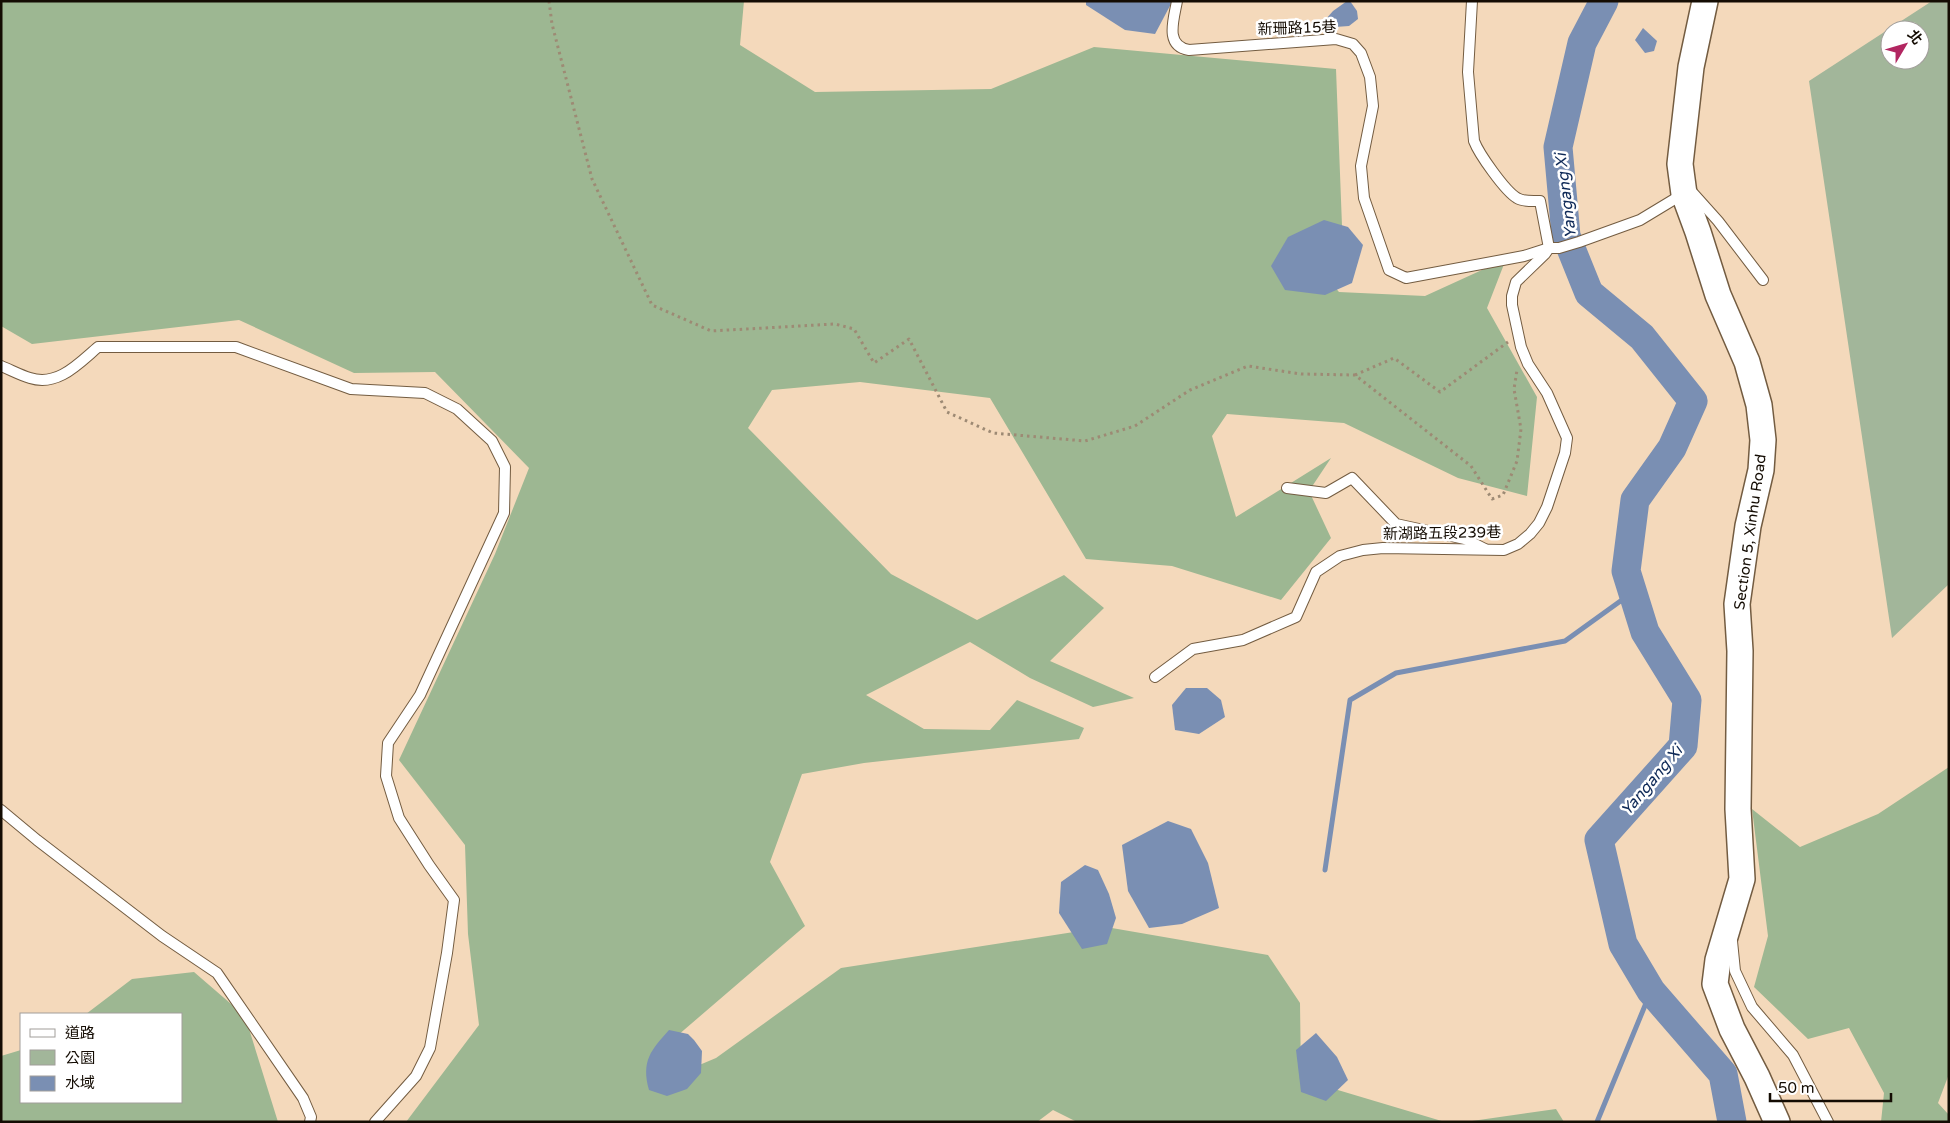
<svg xmlns="http://www.w3.org/2000/svg" width="1950" height="1123" font-family="'Varela Round','Noto Sans TC',sans-serif">
	<style>
		.green { fill: #a2b69a; fill-rule: evenodd }
		.forest { fill: #9db792 }
		.water { fill: #7a8fb3 }
		.lines { fill: none; stroke-linecap: round; stroke-linejoin: round }
		.stream { stroke: #7a8fb3; stroke-width: 5 }
		.river { stroke: #7a8fb3; stroke-width: 29 }
		.service-casing { stroke: #735c41; stroke-width: 12 }
		.tertiary-casing { stroke: #735c41; stroke-width: 28 }
		.path { stroke: #9d8a74; stroke-width: 3; stroke-dasharray: 2.5 4; stroke-linecap: butt }
		.service { stroke: #fff; stroke-width: 10 }
		.tertiary { stroke: #fff; stroke-width: 25 }
		.labels { text-anchor: middle; stroke-width: 5; stroke-linejoin: round; paint-order: stroke }
		.street-label { font-size: 15px; fill: #140c03; stroke: #fff }
		.water-label { font-size: 16px; font-style: italic; fill: #0e2957; stroke: #fff }
	</style>
	<rect width="100%" height="100%" fill="#f4d9bb"/>
	<path class="green" d="M1932 1H1949V584L1892 638 1809 81ZM1890 30H1920V60H1890Z"/>
	<g class="forest">
		<polygon points="1,1 744,1 740,45 815,92 991,89 1094,47 1336,69 1342,226 1310,258 1339,292 1425,296 1506,259 1487,308 1537,397 1527,496 1458,478 1344,423 1227,414 1212,436 1236,517 1331,458 1309,491 1331,538 1281,600 1172,566 1086,559 990,398 860,382 772,390 748,428 891,574 977,620 1064,575 1104,608 1050,661 1134,698 1093,707 1030,678 970,642 866,695 924,729 990,730 1017,700 1084,728 1079,739 864,763 802,774 770,862 805,926 663,1048 666,1079 716,1058 841,968 1106,927 1268,955 1300,1003 1301,1079 1445,1122 1077,1122 1053,1110 1037,1122 406,1122 479,1025 468,934 465,845 399,760 495,554 529,468 435,372 354,373 239,320 32,344 1,326"/>
		<polygon points="1949,767 1949,1074 1938,1103 1949,1115 1949,1122 1881,1122 1884,1093 1849,1028 1808,1039 1754,987 1768,936 1752,809 1800,847 1878,814"/>
		<polygon points="194,972 245,1016 278,1122 1,1122 1,1056 21,1050 21,1102 181,1102 181,1014 86,1014 132,979"/>
		<polygon points="1556,1109 1564,1122 1465,1122"/>
	</g>
	<g class="water">
		<polygon points="1086,1 1172,1 1172,2 1155,34 1125,30 1086,5"/>
		<polygon points="1347,1 1350,1 1357,11 1358,19 1349,26 1335,27 1326,19 1333,11"/>
		<polygon points="1643,28 1657,41 1654,51 1645,53 1635,40"/>
		<polygon points="1324,220 1348,227 1363,245 1352,283 1325,295 1285,290 1271,266 1288,237"/>
		<polygon points="1186,688 1207,688 1221,700 1225,717 1199,734 1175,730 1172,705"/>
		<polygon points="1168,821 1191,829 1208,863 1219,908 1182,924 1149,928 1128,891 1122,845"/>
		<polygon points="1085,865 1098,870 1109,894 1116,918 1107,944 1082,949 1059,913 1061,882"/>
		<path d="M669 1030 688 1034 694 1040 702 1051 701 1073 687 1089 667 1096 649 1090C641 1061 651 1050 669 1030Z"/>
		<polygon points="1316,1033 1337,1057 1348,1080 1326,1101 1301,1092 1296,1050"/>
	</g>
	<g class="lines">
		<g class="stream">
			<polyline points="1325,870 1350,700 1396,673 1565,641 1633,592"/>
			<polyline points="1597,1122 1651,991"/>
		</g>
		<polyline class="river" points="1604,1 1582,43 1558,147 1566,236 1589,293 1642,337 1693,401 1672,448 1635,500 1626,571 1645,632 1687,700 1683,746 1599,840 1623,944 1651,991 1723,1074 1732,1122"/>
		<defs>
			<g id="service">
				<path d="M1177 1C1174 19 1164 46 1189 50L1336 39 1353 44 1361 53 1370 77 1373 106 1361 166 1364 198 1389 270 1406 278 1524 256 1549 248H1559L1579 242 1640 220 1683 194"/>
				<polyline points="1692,192 1718,221 1763,280"/>
				<path d="M1 366C11 370 20 375 30 378 58 387 79 363 98 347H236L351 389 425 393 457 409 492 441 505 467 504 513 420 695 388 743 386 776 399 818 429 865 454 900 447 953 430 1048 416 1076 375 1122"/>
				<polyline points="1287,488 1326,493 1352,478 1396,524 1465,539 1485,549"/>
				<path d="M1155 677 1193 649 1243 640 1296 617 1316 572 1340 556 1363 550 1383 548 1504 550 1518 544 1530 534 1539 523 1547 507 1565 453 1567 438 1547 393 1528 364 1521 347 1512 305V296L1516 282 1545 254 1549 248 1540 201C1533 201 1523 202 1517 198 1505 191 1479 154 1474 141L1468 72 1472 1"/>
				<polyline points="1,810 37,840 162,936 217,973 303,1098 311,1117 310,1122"/>
				<polyline points="1732,941 1735,971 1752,1007 1793,1055 1828,1122"/>
			</g>
			<polyline id="tertiary" points="1705,1 1691,67 1680,164 1684,194 1698,232 1718,295 1747,362 1759,405 1763,440 1761,470 1748,526 1737,604 1740,651 1738,809 1742,879 1718,960 1715,984 1732,1029 1757,1077 1777,1122"/>
		</defs>
		<use href="#service" class="service-casing"/>
		<use href="#tertiary" class="tertiary-casing"/>
		<g class="path">
			<polyline points="549,1 552,24 592,179 652,305 711,331 835,324 854,329 874,363 909,339 947,412 993,433 1085,441 1135,426 1190,390 1248,366 1301,374 1355,375 1471,466 1492,499 1503,495 1517,461 1521,429 1514,389 1517,370"/>
			<polyline points="1355,375 1394,358 1440,392 1508,342"/>
		</g>
		<use href="#service" class="service"/>
		<use href="#tertiary" class="tertiary"/>
	</g>
	<g class="labels">
		<g class="street-label">
			<text transform="translate(1297 28) rotate(-2)" y="5">新珊路15巷</text>
			<text transform="translate(1750 532) rotate(-82)" y="5">Section 5, Xinhu Road</text>
			<text transform="translate(1442 533) rotate(-1)" y="5">新湖路五段239巷</text>
		</g>
		<g class="water-label">
			<text transform="translate(1565 196) rotate(-97)" y="6">Yangang Xi</text>
			<text transform="translate(1651 780) rotate(-50)" y="6">Yangang Xi</text>
		</g>
	</g>
	<rect width="1950" height="1123" fill="none" stroke="#140c03" stroke-width="5"/>
	<rect x="20" y="1013" width="162" height="90" fill="#ffffff" stroke="#a19e9a"/>
	<rect x="30" y="1029" width="25" height="8" fill="#ffffff" stroke="#a19e9a"/>
	<text x="65" y="1038" font-size="15" fill="#140c03">道路</text>
	<rect x="30" y="1050" width="25" height="15" fill="#a2b69a" stroke="#a19e9a"/>
	<text x="65" y="1063" font-size="15" fill="#140c03">公園</text>
	<rect x="30" y="1076" width="25" height="15" fill="#7a8fb3" stroke="#a19e9a"/>
	<text x="65" y="1088" font-size="15" fill="#140c03">水域</text>
	<g transform="translate(1905 45) rotate(52)"><circle r="24" fill="#ffffff" stroke="#a19e9a"/>
	<path d="M0-4L9 19L0 12L-9 19Z" fill="#b22661"/>
	<text y="-8" font-size="14" font-weight="bold" text-anchor="middle" fill="#140c03">北</text>
	</g>
	<path d="M1770 1093v8h121v-8" fill="none" stroke="#140c03" stroke-width="2.5"/>
	<text x="1778" y="1093" font-size="15" fill="#140c03" stroke="#ffffff" stroke-width="4" paint-order="stroke">50 m</text>
</svg>
